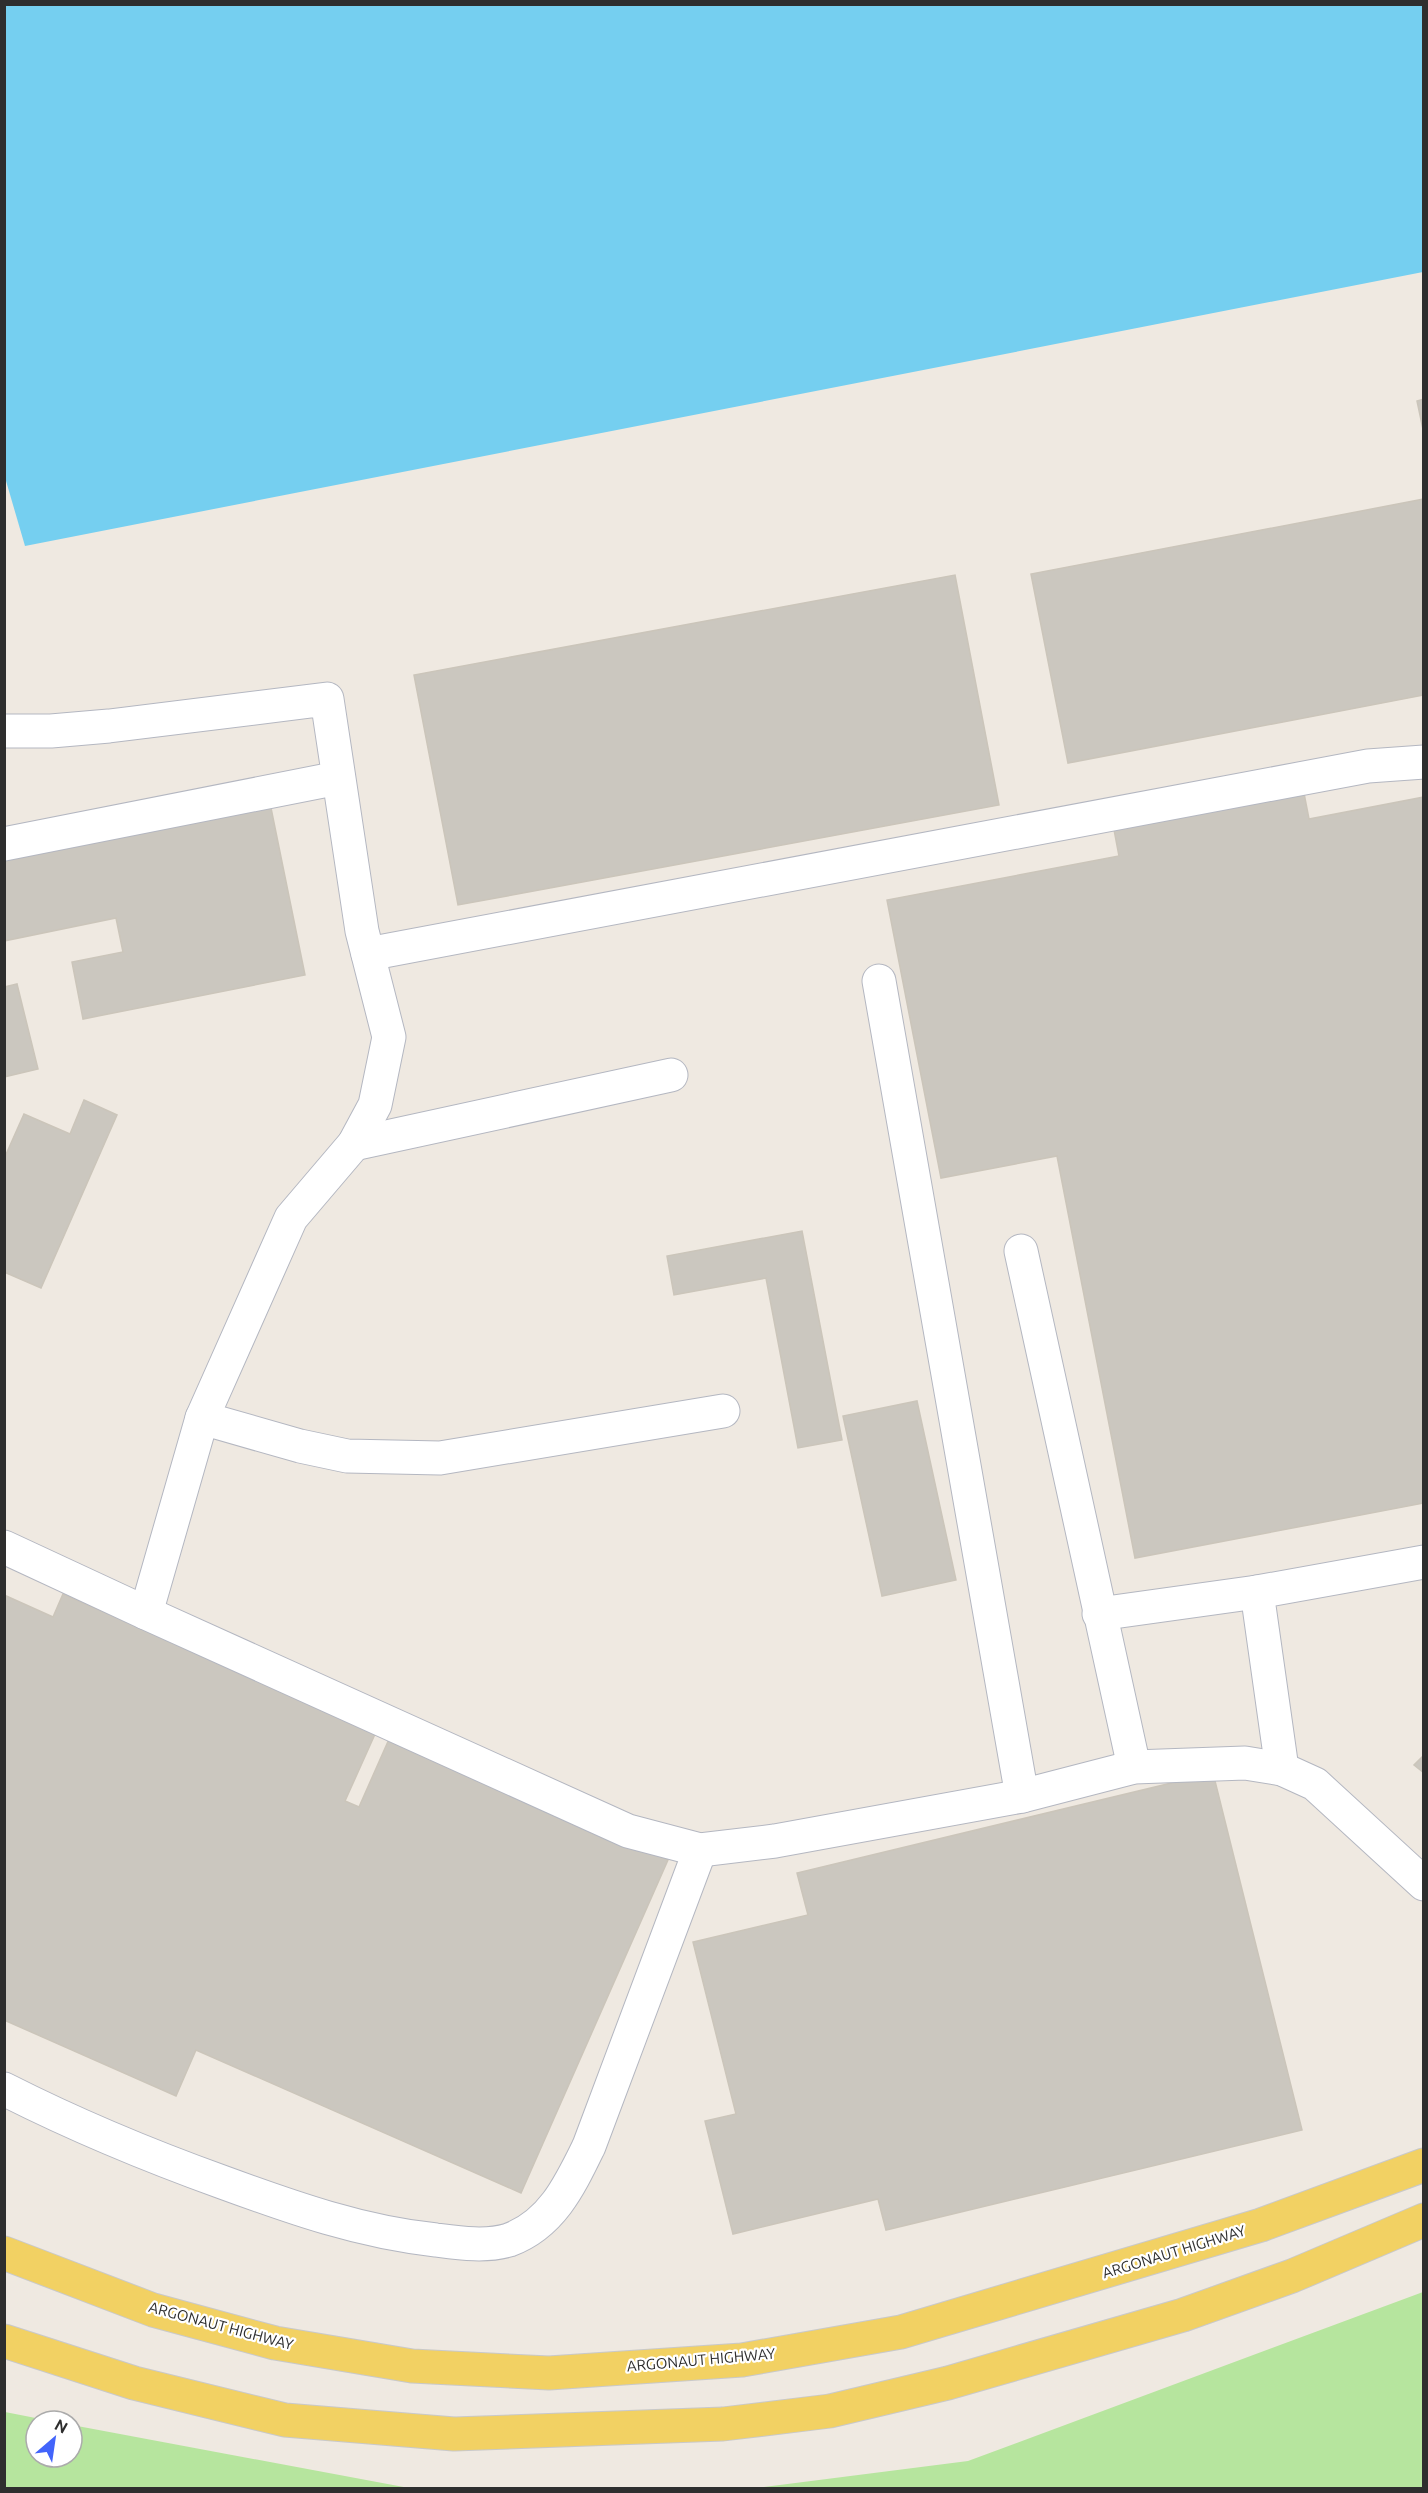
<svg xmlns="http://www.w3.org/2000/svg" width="1428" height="2493" font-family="Ubuntu,sans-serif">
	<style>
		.green { fill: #b6e59e }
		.water { fill: #75cff0 }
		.building { fill: #cbc7bf; stroke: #cbc5ba; stroke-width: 1.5 }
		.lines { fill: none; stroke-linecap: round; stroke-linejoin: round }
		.minor-casing { stroke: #b4b7c1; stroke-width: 35 }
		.major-casing { stroke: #c9c9c9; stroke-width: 35 }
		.minor { stroke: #fff; stroke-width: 33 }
		.major { stroke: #f2d163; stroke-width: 33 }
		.labels { text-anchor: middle; stroke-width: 4.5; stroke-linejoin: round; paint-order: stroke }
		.street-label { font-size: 15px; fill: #2e2e2e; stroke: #fff }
	</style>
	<rect width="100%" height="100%" fill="#efe9e1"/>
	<g class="green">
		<polygon points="1423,2292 1423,2488 757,2488 968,2461"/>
		<polygon points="5,2412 51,2421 36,2421 36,2457 72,2457 72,2425 409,2488 5,2488"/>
	</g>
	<polygon class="water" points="4,5 1423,5 1423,272 25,546 4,474"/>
	<g class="building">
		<polygon points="1424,399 1424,434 1417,401"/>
		<polygon points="1424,499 1424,695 1068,763 1031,574"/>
		<polygon points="955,575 999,805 458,905 414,675"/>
		<polygon points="1302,783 1309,819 1424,797 1424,1503 1135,1558 1057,1156 941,1178 887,900 1119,856 1112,819"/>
		<polygon points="271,808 305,975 83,1019 72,962 123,952 116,918 4,941 4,861"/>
		<polygon points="17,984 38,1069 4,1077 4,987"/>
		<polygon points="84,1100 117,1115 41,1288 4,1272 4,1159 24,1114 70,1134"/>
		<polygon points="802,1231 842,1440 798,1448 766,1278 674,1295 667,1256"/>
		<polygon points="917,1401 956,1580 882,1596 843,1416"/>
		<polygon points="63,1594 376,1732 345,1801 359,1807 390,1737 668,1860 521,2193 196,2050 176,2096 4,2020 4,1595 53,1617"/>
		<polygon points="1424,1755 1424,1773 1414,1765"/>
		<polygon points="1213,1773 1302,2130 886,2230 878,2199 733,2234 705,2121 736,2114 693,1942 808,1915 797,1873"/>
	</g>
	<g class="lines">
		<defs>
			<g id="minor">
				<polyline points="4,731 51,731 109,726 327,699 362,931 389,1037 375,1105 354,1144 291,1218 202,1418 146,1613"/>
				<polyline points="4,844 338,778"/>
				<polyline points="368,954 1368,766 1424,762"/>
				<polyline points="879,981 1022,1796"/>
				<polyline points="354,1144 671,1075"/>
				<polyline points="1021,1251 1134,1767"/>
				<polyline points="202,1418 300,1446 347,1456 440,1458 723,1411"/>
				<polyline points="4,1547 146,1613 628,1831 700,1850 775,1841 1022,1796 1134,1767 1245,1763 1282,1769 1315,1784 1424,1884"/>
				<polyline points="1099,1614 1257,1592"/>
				<polyline points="1282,1769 1257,1592 1424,1562"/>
				<path d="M4 2089C75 2125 147 2155 222 2182 293 2208 361 2232 436 2240 459 2243 486 2247 509 2240 552 2224 570 2185 589 2146L700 1850"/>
			</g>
			<g id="major">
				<polyline points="4,2253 153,2310 275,2343 412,2366 549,2373 742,2360 901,2332 1261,2225 1424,2165"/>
				<polyline points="4,2341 134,2383 285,2420 454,2434 723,2424 830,2411 948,2383 1183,2315 1292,2276 1424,2220"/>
			</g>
		</defs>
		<use href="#minor" class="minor-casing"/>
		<use href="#major" class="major-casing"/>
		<use href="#minor" class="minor"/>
		<use href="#major" class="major"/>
	</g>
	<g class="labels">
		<g class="street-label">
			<text transform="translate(1174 2252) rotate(-17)" y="5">ARGONAUT HIGHWAY</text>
			<text transform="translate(221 2326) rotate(15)" y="5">ARGONAUT HIGHWAY</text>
			<text transform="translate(701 2360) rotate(-5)" y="5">ARGONAUT HIGHWAY</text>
		</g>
	</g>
	<rect width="1428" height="2493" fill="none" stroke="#2e2e2e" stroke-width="12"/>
	<g transform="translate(54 2439) rotate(29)"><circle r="28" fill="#ffffff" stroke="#ababab" stroke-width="1.5"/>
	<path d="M0-4.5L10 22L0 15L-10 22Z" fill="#4264fb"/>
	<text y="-9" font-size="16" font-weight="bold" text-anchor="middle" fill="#2e2e2e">N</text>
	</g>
</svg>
